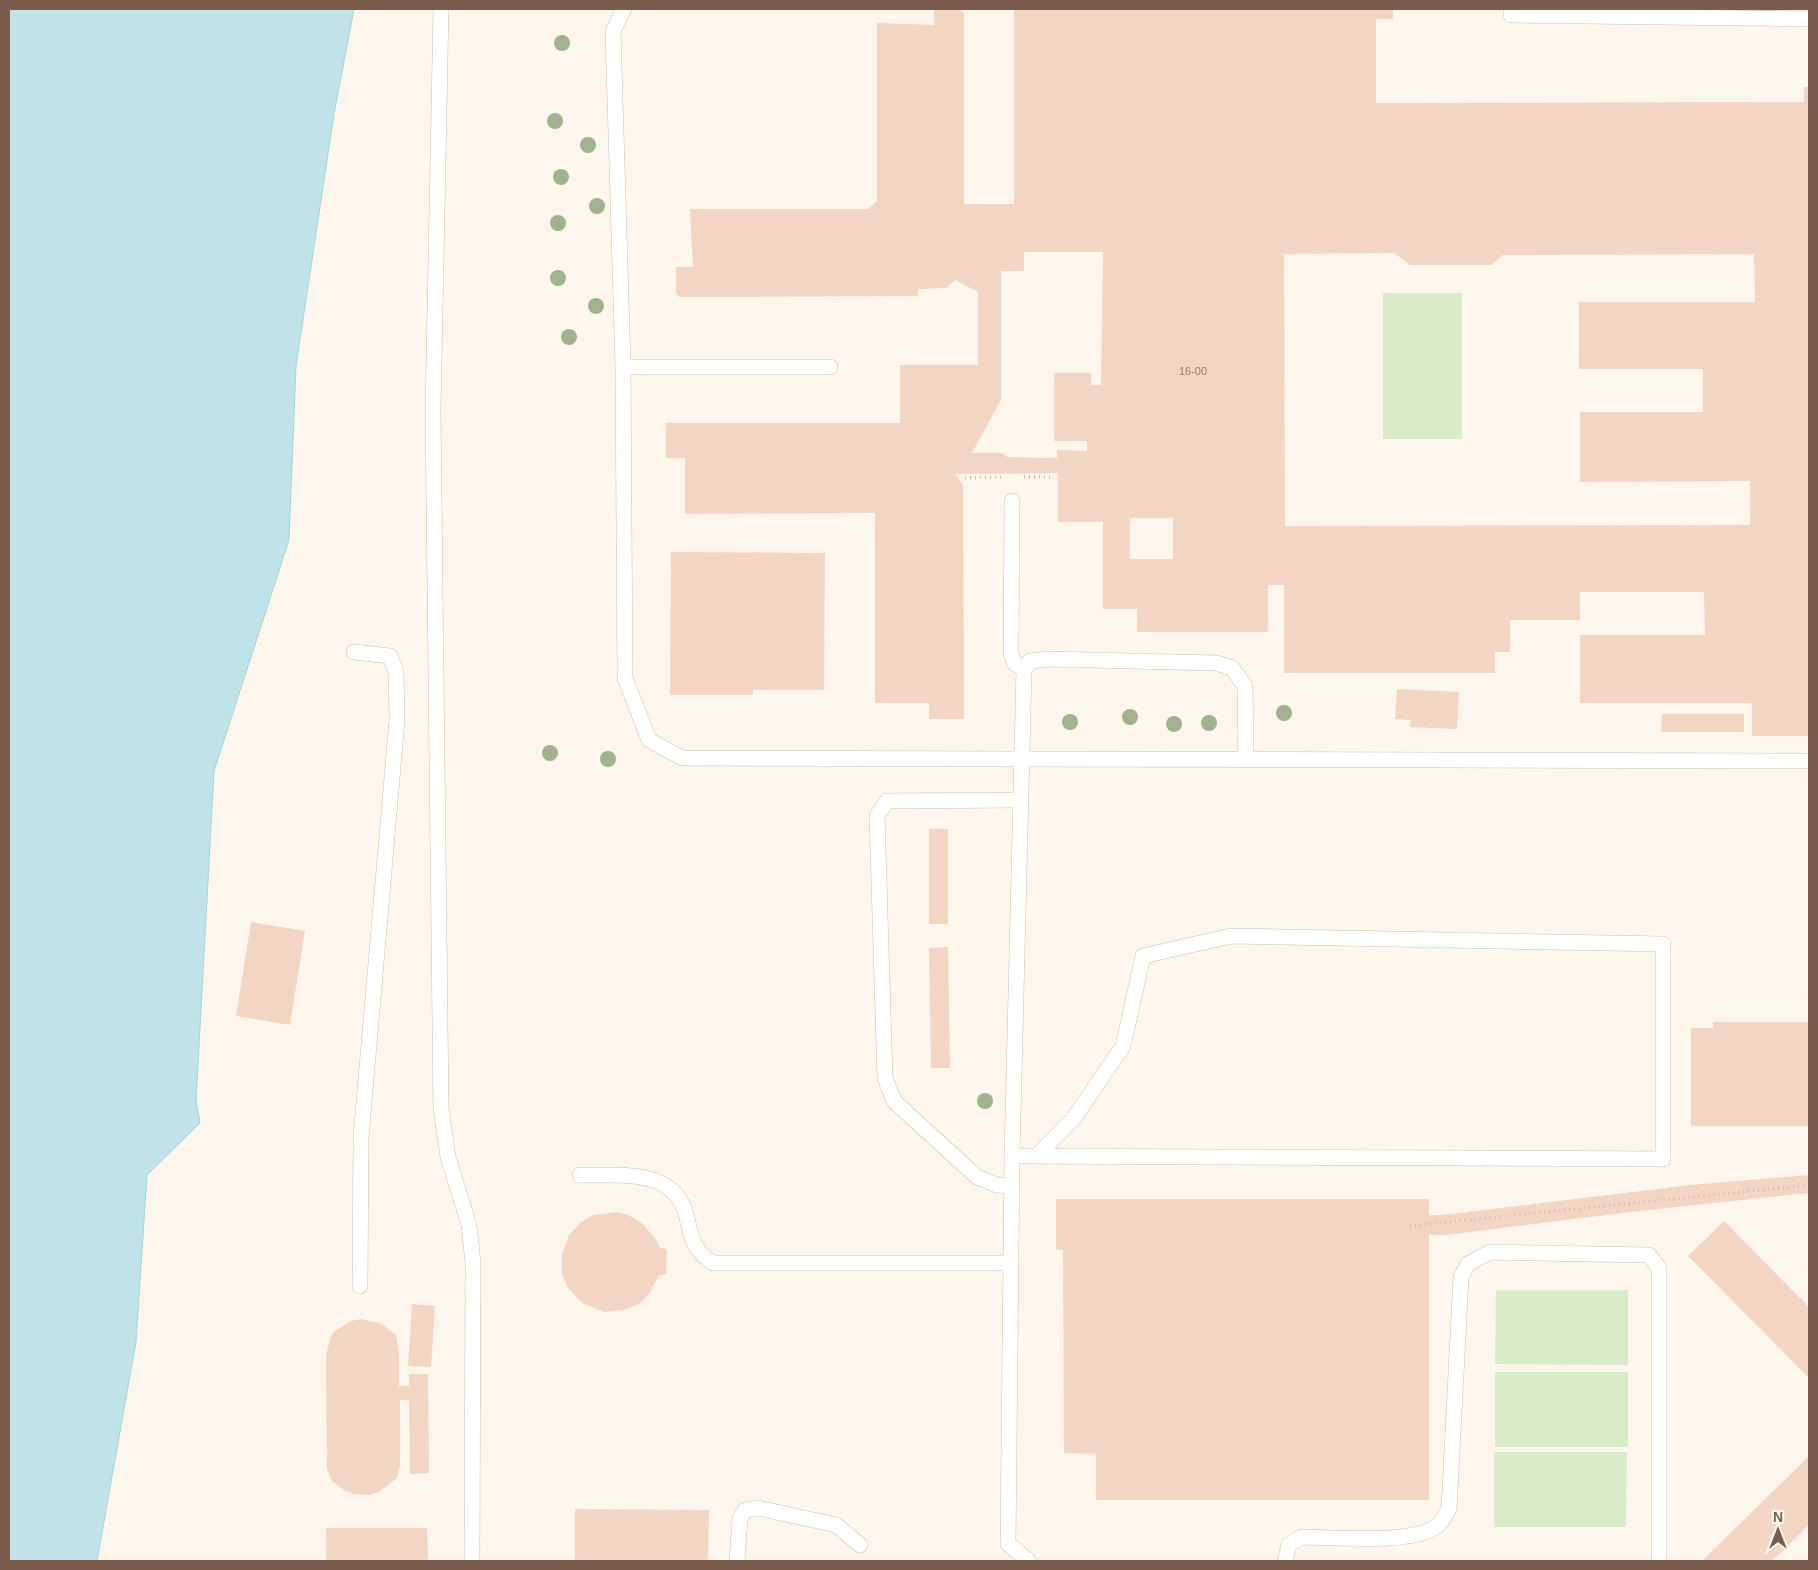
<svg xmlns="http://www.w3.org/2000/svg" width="1818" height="1570" font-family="Arial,sans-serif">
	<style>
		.garden { fill: #d8ecc9 }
		.water { fill: #bfe3e8; stroke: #a5d3da }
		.building { fill: #f3d5c3; fill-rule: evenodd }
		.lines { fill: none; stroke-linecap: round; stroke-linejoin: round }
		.service-casing { stroke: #d1beb0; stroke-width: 16 }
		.path { stroke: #d9b8a5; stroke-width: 3; stroke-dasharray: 1 4; stroke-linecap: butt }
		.service { stroke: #fff; stroke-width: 15 }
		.tree { fill: #a0b28e }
		.labels { text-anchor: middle; stroke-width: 5; stroke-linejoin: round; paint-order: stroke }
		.number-label { font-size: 11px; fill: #987a6a }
	</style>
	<rect width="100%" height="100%" fill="#fdf6ec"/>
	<g class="garden">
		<rect x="1383" y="293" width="79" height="146"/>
		<polygon points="1496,1290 1628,1290 1628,1365 1495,1364"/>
		<rect x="1495" y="1372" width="133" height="75"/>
		<polygon points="1494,1452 1627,1452 1626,1527 1494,1527"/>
	</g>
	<polygon class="water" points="9,9 354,9 334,114 296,366 289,540 214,771 196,1101 200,1123 147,1175 136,1342 97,1561 9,1561"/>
	<g class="building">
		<path d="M934 9H960L964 13V204H1014V9H1393V19H1376V103L1804 102V87H1809V736H1752V703H1580V635H1705L1704 592H1580V620H1510V652H1495V673H1284V585H1268V632H1137V609H1103V522H1058V473L956 474 963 486 964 719H929V703H875V513L685 514V458H666V423H900V365H978V292L955 280 946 288 918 289V296L679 297 676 293V267H693L690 209H868L877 201V23L934 25ZM1024 252H1103L1101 385H1091V373H1054V441H1087V451L1057 450V458L1007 457 1003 453H972L1001 400V271H1024ZM1394 253 1410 265H1491L1503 255 1754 254 1755 302H1579V369H1703V412H1580V482L1750 481V525L1285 526 1284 254ZM1130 518H1173V559H1130Z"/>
		<polygon points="671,552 825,553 824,690 753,690 753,695 670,695"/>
		<polygon points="1397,689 1459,692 1457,729 1410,727 1411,720 1395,719"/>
		<polygon points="1662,714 1744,714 1744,732 1661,732"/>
		<rect x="929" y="829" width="19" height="95"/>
		<polygon points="251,922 305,931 290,1025 236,1016"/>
		<polygon points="948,947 950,1068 931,1068 929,948"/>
		<polygon points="1713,1022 1809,1022 1809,1126 1691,1126 1691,1028 1713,1028"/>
		<polygon points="1809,1175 1809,1193 1631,1212 1446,1235 1429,1235 1429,1500 1096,1500 1096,1454 1064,1453 1063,1250 1056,1250 1056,1199 1429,1199 1429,1215 1443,1215 1690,1185"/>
		<polygon points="617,1212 628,1215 642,1223 655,1238 660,1248 667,1249 666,1275 659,1275 650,1293 639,1304 624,1310 604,1312 582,1303 568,1288 562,1274 562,1254 569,1235 580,1223 593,1215"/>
		<polygon points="1724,1221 1809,1307 1809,1378 1688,1256"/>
		<polygon points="412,1304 435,1306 431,1367 408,1366"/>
		<polygon points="361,1319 382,1324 396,1335 399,1354 399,1386 409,1386 409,1374 428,1374 429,1473 410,1474 409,1400 400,1400 400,1465 397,1478 379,1492 369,1495 354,1494 344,1490 332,1481 327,1469 326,1355 331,1336 336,1330 351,1321"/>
		<polygon points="1809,1456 1809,1525 1772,1561 1702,1561"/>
		<polygon points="575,1509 709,1510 708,1561 575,1561"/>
		<polygon points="326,1528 427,1528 428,1561 326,1561"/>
	</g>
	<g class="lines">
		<defs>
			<g id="service">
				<polyline points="441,9 433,411 441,1109 448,1157 469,1225 473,1263 472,1561"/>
				<polyline points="624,9 613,31 623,367 625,678 649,740 682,758 1809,761"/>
				<polyline points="1511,9 1511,15 1809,19"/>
				<polyline points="623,367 830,367"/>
				<polyline points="1012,501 1011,654 1015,664 1024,670"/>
				<polyline points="354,652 390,656 396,672 397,720 361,1137 360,1286"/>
				<polyline points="1012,1156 1008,1544 1029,1561"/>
				<polyline points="1037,1156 1074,1118 1123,1046 1143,956 1231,936 1663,944 1663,1159 1012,1156 1024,670 1030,661 1048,659 1216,663 1232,668 1245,686 1246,759"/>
				<path d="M580 1175C620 1176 676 1167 687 1218 692 1240 694 1251 713 1263H1011"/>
				<polyline points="1012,1186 997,1185 977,1177 894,1101 885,1078 877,816 887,801 1021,800"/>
				<polyline points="737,1561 740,1519 745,1510 758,1508 836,1525 860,1545"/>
				<path d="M1285 1561 1289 1545 1302 1537C1333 1537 1417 1545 1438 1525 1443 1521 1446 1514 1449 1509L1461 1277 1468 1264 1490 1252 1649 1255 1659 1268V1561"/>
			</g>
		</defs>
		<use href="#service" class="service-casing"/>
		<g class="path">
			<polyline points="1024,477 1054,477"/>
			<polyline points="965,478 1002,477"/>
			<polyline points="1410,1226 1809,1185"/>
		</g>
		<use href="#service" class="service"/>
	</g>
	<g class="tree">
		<circle cx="562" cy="43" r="8"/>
		<circle cx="555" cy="121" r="8"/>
		<circle cx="588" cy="145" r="8"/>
		<circle cx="561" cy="177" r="8"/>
		<circle cx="597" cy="206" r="8"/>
		<circle cx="558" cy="223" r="8"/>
		<circle cx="558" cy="278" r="8"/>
		<circle cx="596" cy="306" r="8"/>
		<circle cx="569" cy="337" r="8"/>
		<circle cx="1284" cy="713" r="8"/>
		<circle cx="1130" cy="717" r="8"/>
		<circle cx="1070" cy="722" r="8"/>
		<circle cx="1209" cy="723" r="8"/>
		<circle cx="1174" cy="724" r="8"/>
		<circle cx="550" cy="753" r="8"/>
		<circle cx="608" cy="759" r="8"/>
		<circle cx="985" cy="1101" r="8"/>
	</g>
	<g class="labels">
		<g class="number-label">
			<text x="1193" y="375">16-00</text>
		</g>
	</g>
	<rect width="1818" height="1570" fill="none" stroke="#7a5c4d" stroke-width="20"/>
	<g transform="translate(1778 1530)" stroke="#fffaf3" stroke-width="4" paint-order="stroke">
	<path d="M0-4L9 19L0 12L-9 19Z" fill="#7a5c4d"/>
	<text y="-8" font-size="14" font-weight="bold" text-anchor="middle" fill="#7a5c4d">N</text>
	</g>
</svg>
